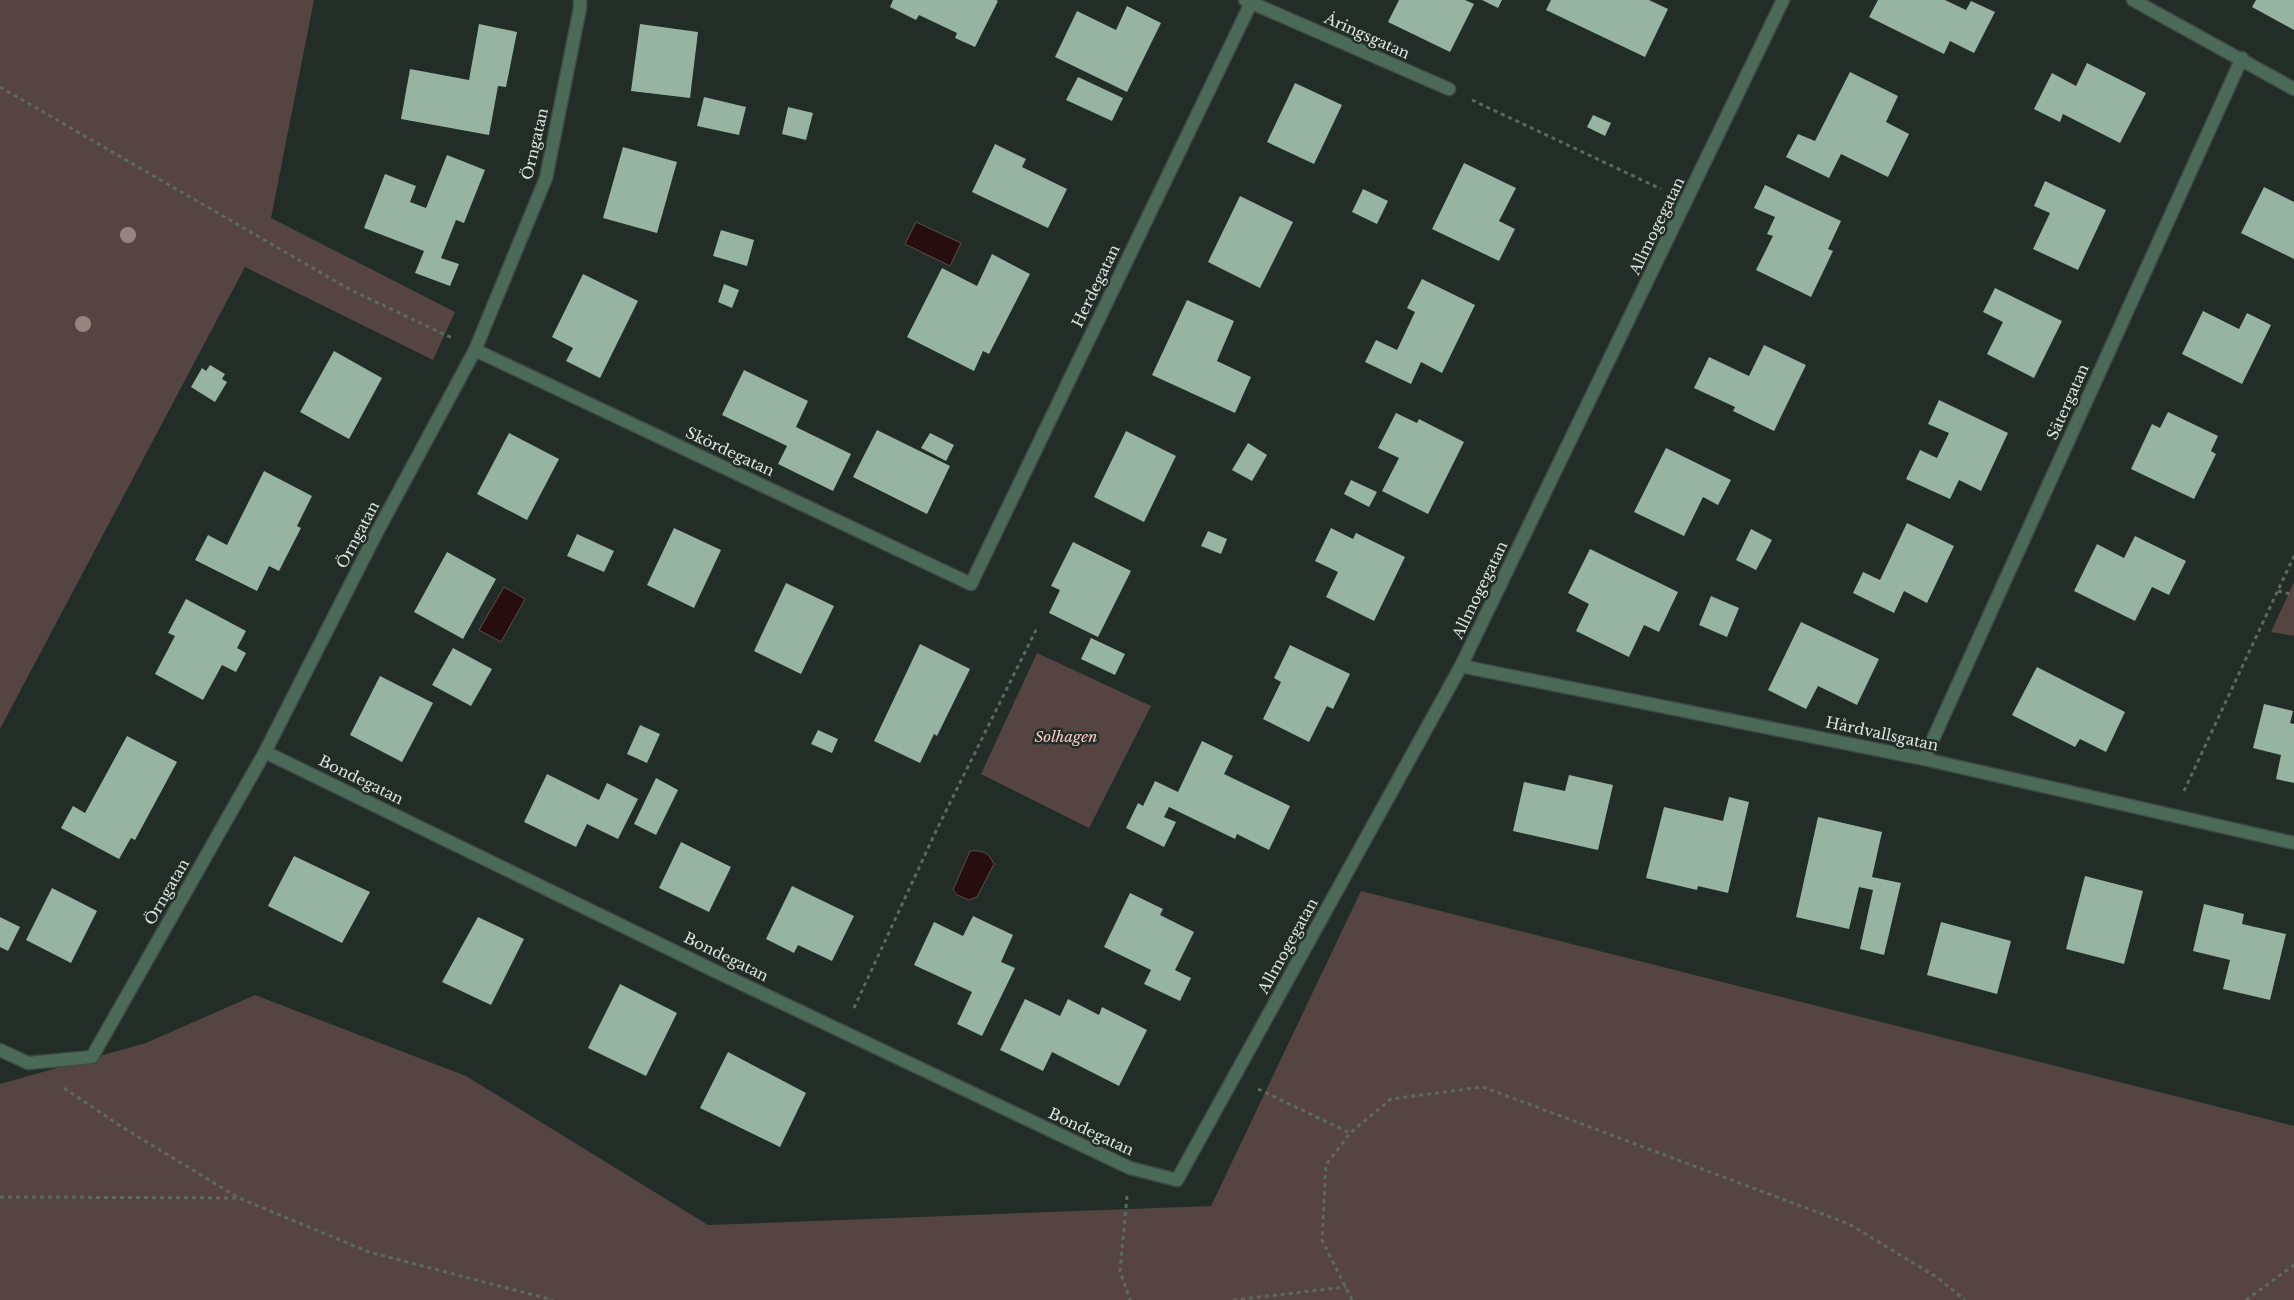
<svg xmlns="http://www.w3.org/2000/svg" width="2294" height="1300" font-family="'Libre Baskerville',serif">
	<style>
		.green { fill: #564443 }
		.water { fill: #260e0e; stroke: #5d4e4d }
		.building { fill: #97b4a2 }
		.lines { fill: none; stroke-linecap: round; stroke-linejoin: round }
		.street-casing { stroke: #3f4a44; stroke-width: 15 }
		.path { stroke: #5e6862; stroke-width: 3; stroke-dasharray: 4 4; stroke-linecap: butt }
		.street { stroke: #4c6a58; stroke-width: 12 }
		.tree { fill: #99837e }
		.labels { text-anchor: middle; stroke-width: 5; stroke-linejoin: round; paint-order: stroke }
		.street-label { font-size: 15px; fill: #dee5e0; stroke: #212d26 }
		.park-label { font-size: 15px; font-style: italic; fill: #fbc9c6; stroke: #212d26 }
	</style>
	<rect width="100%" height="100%" fill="#212d26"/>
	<g class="green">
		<polygon points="0,0 314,0 271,218 455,312 433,360 245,267 0,729"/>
		<polygon points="2294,582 2294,636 2271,632"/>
		<polygon points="1037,653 1151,706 1089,828 981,774"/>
		<polygon points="1361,891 2294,1126 2294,1300 0,1300 0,1084 146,1043 255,995 466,1076 708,1225 1211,1206"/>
	</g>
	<g class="water">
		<polygon points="916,222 961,243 950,266 905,244"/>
		<polygon points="504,587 525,599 501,642 479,630"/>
		<path d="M970 851C983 850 988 852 994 864L977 897 969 900 957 895 953 890Z"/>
	</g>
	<g class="building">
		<polygon points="893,0 996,0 998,1 975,47 955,38 957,33 919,15 916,20 890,7"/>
		<polygon points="1399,0 1465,0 1474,4 1450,52 1388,22"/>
		<polygon points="1482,0 1502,0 1498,8"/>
		<polygon points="1551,0 1649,0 1668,9 1645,57 1546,10"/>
		<polygon points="1878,0 1945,0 1966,10 1971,1 1995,12 1974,53 1950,41 1944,54 1869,17"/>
		<polygon points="2256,0 2294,0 2294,30 2252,7"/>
		<polygon points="1127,6 1161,23 1127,92 1055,57 1077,11 1116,30"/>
		<polygon points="479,24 517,32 506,87 498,86 489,135 401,119 410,69 469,80"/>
		<polygon points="640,24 698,32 690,98 631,91"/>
		<polygon points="2087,63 2146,93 2120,143 2063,114 2060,122 2034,109 2052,73 2076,86"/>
		<polygon points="1850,72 1898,96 1886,122 1909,134 1888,177 1841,154 1829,178 1786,157 1798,134 1815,141"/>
		<polygon points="1078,77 1123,98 1112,121 1066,100"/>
		<polygon points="1295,83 1342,105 1314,164 1267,142"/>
		<polygon points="704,97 746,107 739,135 697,126"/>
		<polygon points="788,107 813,113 806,140 782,134"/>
		<polygon points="1593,115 1611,123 1605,136 1587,127"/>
		<polygon points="995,144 1026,159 1022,167 1067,189 1048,228 972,192"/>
		<polygon points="623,147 677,162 657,233 603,218"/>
		<polygon points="447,155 485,170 464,223 456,220 441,258 459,264 450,286 415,273 424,251 364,228 385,174 416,186 410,202 426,208"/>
		<polygon points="1464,163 1516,188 1499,221 1515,229 1499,261 1432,229"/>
		<polygon points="2045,181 2106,210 2078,270 2033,249 2050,213 2034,206"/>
		<polygon points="1765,185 1841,221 1828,249 1833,251 1811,297 1756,270 1773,236 1767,234 1775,217 1754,208"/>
		<polygon points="2264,187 2294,202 2294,259 2241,233"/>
		<polygon points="1363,189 1388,201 1377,224 1352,212"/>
		<polygon points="1240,196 1293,222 1260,288 1208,262"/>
		<polygon points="721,230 754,240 747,266 713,256"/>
		<polygon points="992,254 1030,274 989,354 983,351 974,371 907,337 942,268 977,286"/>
		<polygon points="583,274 638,301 600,378 566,361 573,348 552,337"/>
		<polygon points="1422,279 1475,305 1442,373 1421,362 1411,384 1365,362 1376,340 1397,350 1415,312 1407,308"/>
		<polygon points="724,284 739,290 732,308 718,302"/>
		<polygon points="1995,288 2062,321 2034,378 1987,354 2003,322 1983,312"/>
		<polygon points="1187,300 1234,321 1217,361 1251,377 1235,413 1152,375"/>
		<polygon points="2203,311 2239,329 2247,313 2271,325 2242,384 2182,354"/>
		<polygon points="1764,345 1806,365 1774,431 1733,411 1735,407 1694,388 1709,357 1749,376"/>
		<polygon points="334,351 382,378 349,439 300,412"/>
		<polygon points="210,365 225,374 222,379 227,382 215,402 191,387 202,368 206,371"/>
		<polygon points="744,370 808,401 796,427 851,454 833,491 778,464 787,446 722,415"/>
		<polygon points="1939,400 2008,433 1981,491 1959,480 1950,499 1906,479 1920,450 1937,458 1949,433 1928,424"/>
		<polygon points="2168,412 2218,436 2211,451 2216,454 2194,499 2131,469 2152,424 2160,428"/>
		<polygon points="1396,413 1417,423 1419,419 1464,442 1428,514 1382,491 1399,458 1378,448"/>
		<polygon points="877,430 950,466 927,514 853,477"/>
		<polygon points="1126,431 1176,456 1144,522 1094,497"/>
		<polygon points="509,433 559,459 527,520 477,494"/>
		<polygon points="930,433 954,445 946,461 921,448"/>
		<polygon points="1248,443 1267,455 1252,481 1232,470"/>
		<polygon points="1666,448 1731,480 1718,505 1703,497 1684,536 1634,512"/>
		<polygon points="264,471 312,496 297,526 301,528 279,571 269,566 257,591 195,560 208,535 227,545"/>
		<polygon points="1351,480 1377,492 1369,507 1344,494"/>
		<polygon points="1907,523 1954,546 1927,603 1904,591 1894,613 1853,593 1863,572 1880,580"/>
		<polygon points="674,528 721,550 694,608 647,585"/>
		<polygon points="1331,528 1353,539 1356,533 1405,557 1374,621 1326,597 1338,572 1315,561"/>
		<polygon points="1751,529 1772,540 1756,570 1736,560"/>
		<polygon points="1208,531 1227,539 1221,554 1201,546"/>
		<polygon points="577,534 614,551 604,572 567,556"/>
		<polygon points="2135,536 2186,561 2169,595 2152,587 2135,621 2074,591 2097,544 2124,558"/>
		<polygon points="1073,542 1131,571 1098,637 1049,613 1060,590 1051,586"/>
		<polygon points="1590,549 1678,592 1659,632 1644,625 1629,657 1576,631 1589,604 1568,593"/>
		<polygon points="447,552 496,579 463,639 414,612"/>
		<polygon points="786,583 834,606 801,674 754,651"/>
		<polygon points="1711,596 1739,608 1727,637 1699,625"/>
		<polygon points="186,599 246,631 237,648 246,653 236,672 222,665 203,700 155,674 175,636 168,633"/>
		<polygon points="1801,622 1879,659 1857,705 1818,686 1806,709 1768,690"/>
		<polygon points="1091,638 1125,654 1115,675 1081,659"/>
		<polygon points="920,644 970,669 937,736 934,734 920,763 874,741"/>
		<polygon points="1290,645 1350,674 1333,709 1327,706 1309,742 1263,719 1281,682 1274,678"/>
		<polygon points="453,648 492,669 471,706 432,685"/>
		<polygon points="2037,667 2125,712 2106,752 2080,739 2075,747 2012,715"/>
		<polygon points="380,676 433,703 402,762 350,735"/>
		<polygon points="2264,704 2293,711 2290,723 2294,724 2294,783 2276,779 2281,755 2253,748"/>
		<polygon points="640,725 660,734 647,763 627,754"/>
		<polygon points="818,730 838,739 832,753 811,744"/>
		<polygon points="127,736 177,762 135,840 131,838 119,859 61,828 73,806 85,813"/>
		<polygon points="1202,741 1233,756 1224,774 1290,806 1269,850 1237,834 1235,839 1169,807 1164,817 1176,822 1164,847 1126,828 1138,803 1143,806 1155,781 1178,792"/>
		<polygon points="547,774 599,800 607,783 638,799 618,839 587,824 576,847 524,822"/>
		<polygon points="1569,775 1613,785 1598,850 1513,831 1524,782 1565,791"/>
		<polygon points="656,778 678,790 656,835 634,824"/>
		<polygon points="1729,797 1749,802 1728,893 1698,886 1697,890 1646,878 1664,807 1723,821"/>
		<polygon points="1818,817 1882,832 1872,877 1901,883 1884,955 1860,949 1873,890 1859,887 1849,929 1796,917"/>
		<polygon points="681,842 731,867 709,912 659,888"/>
		<polygon points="294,856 370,892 342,943 268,906"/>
		<polygon points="2085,876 2143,891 2124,964 2066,949"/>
		<polygon points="792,886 854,916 832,961 798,945 794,953 766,939"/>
		<polygon points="52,888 97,911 71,963 26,940"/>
		<polygon points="1130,893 1163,909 1160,915 1194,932 1175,970 1191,978 1180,1001 1144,984 1151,970 1104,947"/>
		<polygon points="2204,904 2244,914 2242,924 2286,934 2270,1000 2223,989 2230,960 2193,951"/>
		<polygon points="973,916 1013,935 1001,962 1015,968 982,1036 957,1024 972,992 914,965 934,922 963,936"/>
		<polygon points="0,917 20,927 8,951 0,947"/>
		<polygon points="478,917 524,939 491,1005 442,982"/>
		<polygon points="1941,922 2011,941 1997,994 1927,975"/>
		<polygon points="620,984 677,1013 646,1076 588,1048"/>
		<polygon points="1025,999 1060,1016 1068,999 1099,1015 1102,1007 1147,1030 1119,1086 1052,1052 1043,1071 1000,1050"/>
		<polygon points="728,1052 806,1093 780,1147 700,1108"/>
	</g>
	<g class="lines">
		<defs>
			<g id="street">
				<polyline points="1245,0 1449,89"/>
				<polyline points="2133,0 2294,89"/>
				<polyline points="475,350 971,584 1251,3"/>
				<polyline points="1461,666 1924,759 2294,843"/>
				<polyline points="265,752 719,973 1130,1168 1177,1180 1461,666 1783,0"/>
				<polyline points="1924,759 2242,58"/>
				<polyline points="0,1050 28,1063 92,1057 265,752 376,534 475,350 546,178 580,8 580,0"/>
			</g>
		</defs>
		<use href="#street" class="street-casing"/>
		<g class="path">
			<polyline points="0,87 349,289 452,338"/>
			<polyline points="1472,100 1661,189"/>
			<polyline points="2278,591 2294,595"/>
			<polyline points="2184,791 2294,556"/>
			<polyline points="854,1008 936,831 1037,628"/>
			<polyline points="64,1088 122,1127 239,1198 369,1252 553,1300"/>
			<polyline points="1258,1089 1350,1133"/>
			<polyline points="1127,1196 1120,1271 1130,1300"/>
			<polyline points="0,1197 239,1198"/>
			<polyline points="1233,1300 1346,1287"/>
			<polyline points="1352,1300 1322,1240 1326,1165 1350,1133 1391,1099 1483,1087 1849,1224 1938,1278 1965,1300"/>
			<polyline points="2246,1300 2294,1265"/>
		</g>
		<use href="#street" class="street"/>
	</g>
	<g class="tree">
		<circle cx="128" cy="235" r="8"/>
		<circle cx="83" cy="324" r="8"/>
	</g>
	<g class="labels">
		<g class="street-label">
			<text transform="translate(1367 36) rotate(24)" y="5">Åringsgatan</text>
			<text transform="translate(535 144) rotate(-77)" y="5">Örngatan</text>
			<text transform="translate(1657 226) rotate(-64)" y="5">Allmogegatan</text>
			<text transform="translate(1096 286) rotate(-64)" y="5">Herdegatan</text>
			<text transform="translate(2068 402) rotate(-66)" y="5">Sätergatan</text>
			<text transform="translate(730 452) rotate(25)" y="5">Skördegatan</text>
			<text transform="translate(358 535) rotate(-62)" y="5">Örngatan</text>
			<text transform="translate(1480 590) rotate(-64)" y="5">Allmogegatan</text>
			<text transform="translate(1882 734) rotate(12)" y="5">Hårdvallsgatan</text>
			<text transform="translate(361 780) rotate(26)" y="5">Bondegatan</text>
			<text transform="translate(167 892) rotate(-60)" y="5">Örngatan</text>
			<text transform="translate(1288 946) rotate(-61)" y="5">Allmogegatan</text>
			<text transform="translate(726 957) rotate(26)" y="5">Bondegatan</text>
			<text transform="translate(1091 1132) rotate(25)" y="5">Bondegatan</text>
		</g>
		<g class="park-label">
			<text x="1066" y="742">Solhagen</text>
		</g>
	</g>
</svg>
